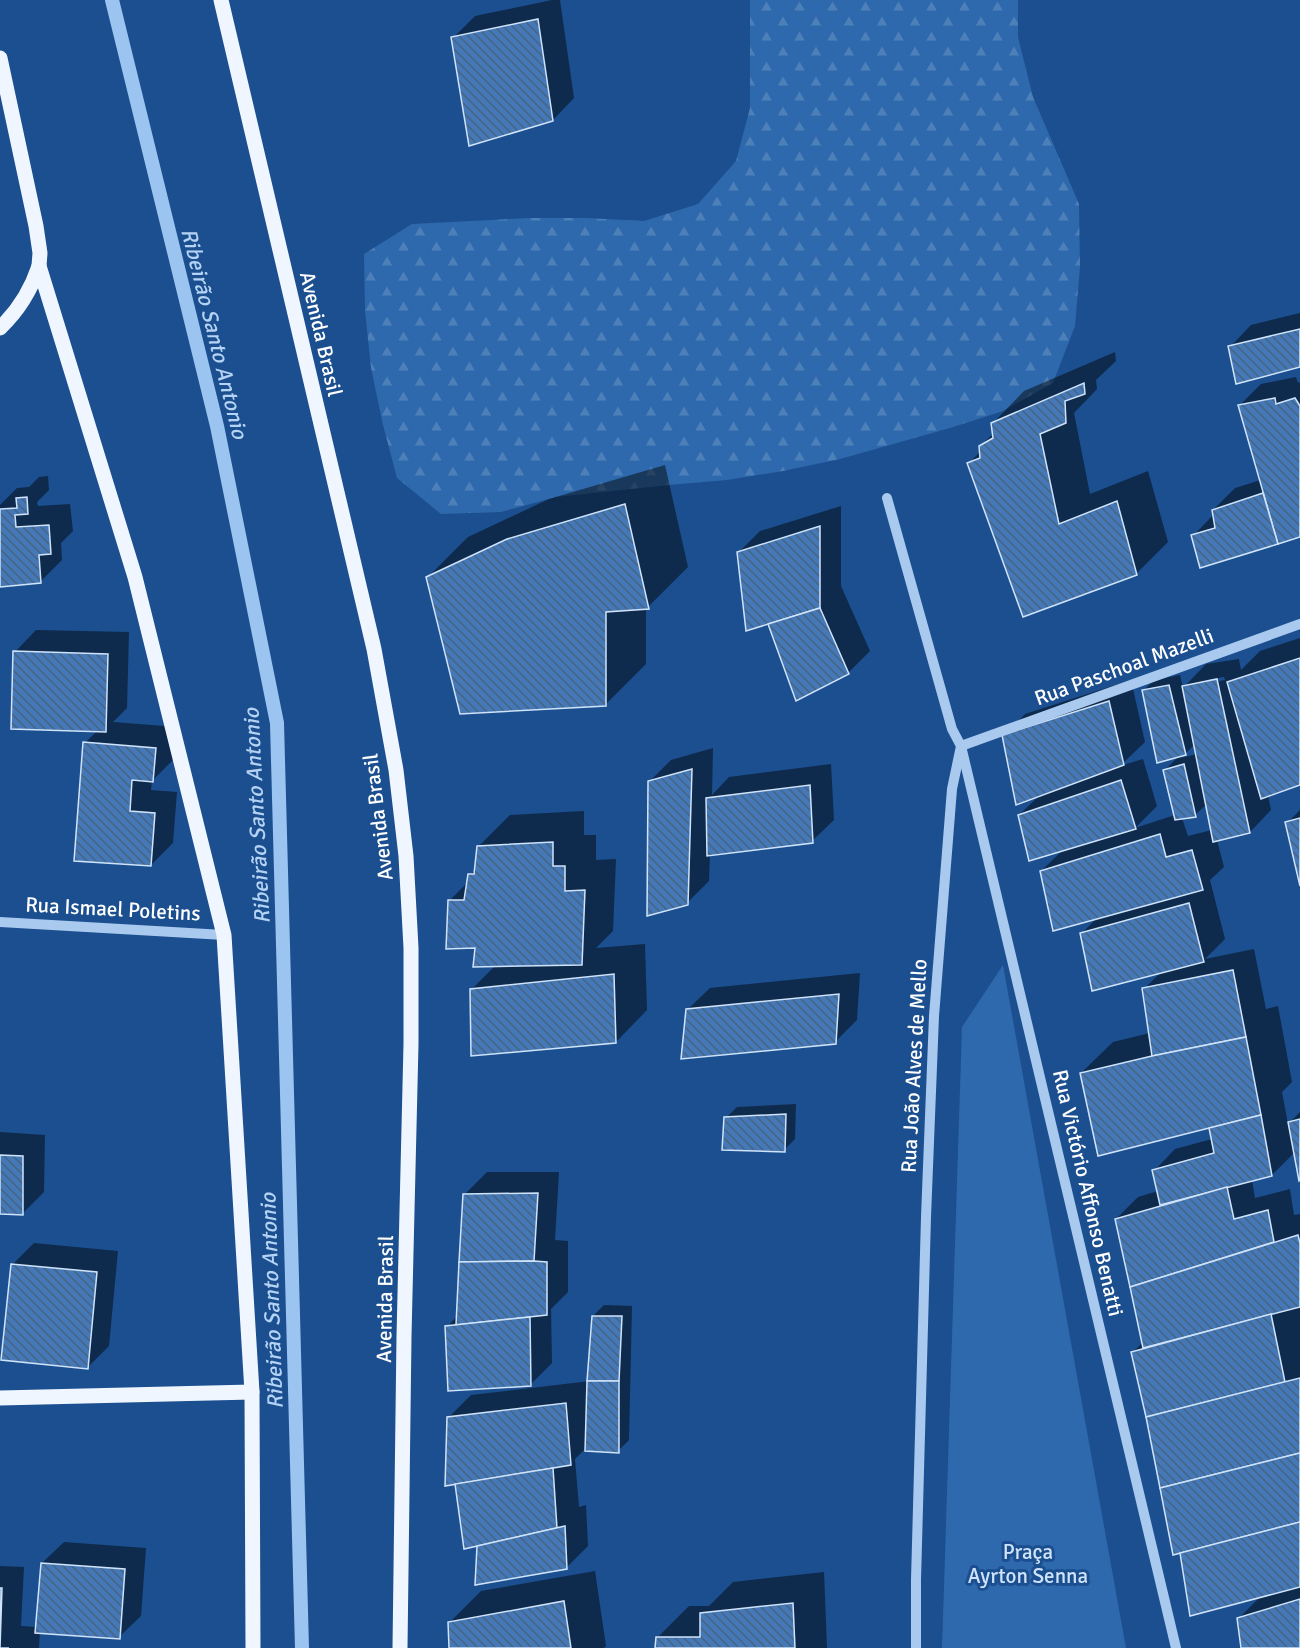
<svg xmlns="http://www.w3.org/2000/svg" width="1300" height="1648" font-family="Signika,sans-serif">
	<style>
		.forest { fill: url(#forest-firs) }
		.park { fill: #2e69ad }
		.shadow { fill: #0007; fill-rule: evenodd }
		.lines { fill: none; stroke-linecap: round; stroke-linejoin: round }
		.stream { stroke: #9cc4f0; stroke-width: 14 }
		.building { fill: url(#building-back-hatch); stroke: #cfe3fa; stroke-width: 1.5 }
		.minor { stroke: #a9c9ee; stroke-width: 10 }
		.major { stroke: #f0f6ff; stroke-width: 15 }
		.labels { text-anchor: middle; stroke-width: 6; stroke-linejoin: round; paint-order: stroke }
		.street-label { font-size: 21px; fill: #fff; stroke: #1b4f8f }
		.park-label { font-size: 21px; fill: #cfe3fa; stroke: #1b4f8f }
		.water-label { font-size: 22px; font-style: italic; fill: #b5d3f5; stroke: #1b4f8f }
	</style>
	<defs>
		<pattern id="forest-firs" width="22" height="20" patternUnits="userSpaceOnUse" patternTransform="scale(1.5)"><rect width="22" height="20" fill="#2e69ad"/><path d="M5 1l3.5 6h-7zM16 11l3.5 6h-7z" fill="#4d80b9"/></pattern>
		<pattern id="building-back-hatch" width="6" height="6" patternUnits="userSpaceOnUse" patternTransform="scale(1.5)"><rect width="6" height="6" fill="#4478b7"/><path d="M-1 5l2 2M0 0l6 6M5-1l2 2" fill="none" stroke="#486282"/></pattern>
	</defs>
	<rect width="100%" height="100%" fill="#1b4f8f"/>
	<polygon class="forest" points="750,0 1018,0 1018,37 1033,97 1079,204 1080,267 1075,326 1053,383 1003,411 950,428 840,459 783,471 727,480 669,485 556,497 501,512 441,514 397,478 383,425 371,368 365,310 364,254 412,224 529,218 585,218 644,221 698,204 736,161 750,108"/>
	<polygon class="park" points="1003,965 1126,1648 942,1648 962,1027"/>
	<g class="shadow">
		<polygon points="552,0 560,0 574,98 553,120 453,38 475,16"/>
		<polygon points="1300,313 1300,366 1230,347 1251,325"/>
		<polygon points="1115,352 1116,361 1096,380 1097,389 1074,413 1090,494 1148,471 1168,542 1136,574 1024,615 969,463 981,451 980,446 994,433 993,423 1024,391"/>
		<polygon points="1296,377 1298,383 1300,382 1300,535 1201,566 1193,536 1214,514 1213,510 1235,488 1261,480 1239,406 1261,384"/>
		<polygon points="665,465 688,567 648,607 646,608 646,664 606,704 427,578 468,537 549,499"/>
		<polygon points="48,476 49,490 37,502 38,506 70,504 73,531 61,543 62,560 40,582 0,569 0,505 17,488 29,487 39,477"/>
		<polygon points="841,506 841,586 870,651 848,673 769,622 738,553 760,531"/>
		<polygon points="36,630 129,632 127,708 113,722 177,727 174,759 152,781 151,790 177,792 173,843 151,865 85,743 98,730 15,652"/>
		<path d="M1300 638V783L1268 795 1271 810 1250 832 1217 840 1224 867 1210 880 1225 939 1205 959 1254 949 1266 1009 1278 1006 1292 1082 1282 1092 1288 1124 1300 1112V1179L1295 1152 1272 1175 1252 1180 1255 1198 1290 1189 1294 1215 1300 1214V1648H1243L1239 1618 1261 1596 1181 1554 1132 1353 1143 1342 1116 1219 1138 1197 1158 1191 1154 1171 1175 1149 1212 1139 1210 1126 1081 1073 1113 1042 1150 1033 1144 989 1161 972 1081 934 1098 917 1041 871 1064 849 1019 815 1040 795 1004 736 1025 714 1131 680 1145 742 1120 766 1143 759 1157 806 1135 828 1175 815 1165 770 1179 756 1143 691 1154 680 1180 675 1183 688 1206 664 1239 659 1241 670 1260 651ZM1224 677 1225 680 1207 683V680ZM1195 744 1197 754 1181 758ZM1207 804 1212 830 1188 836 1182 818 1195 815Z"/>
		<polygon points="713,748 712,795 729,777 831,764 834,820 812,841 710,854 709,881 687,903 649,782 671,760"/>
		<polygon points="1300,810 1300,880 1287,823"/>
		<polygon points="584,811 584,835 596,835 596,860 616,859 613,931 596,948 645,944 647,1010 616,1042 472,989 496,965 477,947 449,901 469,881 470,875 476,869 478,847 510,815"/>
		<polygon points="860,973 857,1020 835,1042 688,1009 710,988"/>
		<polygon points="796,1104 795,1139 784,1150 726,1118 737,1107"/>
		<polygon points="0,1132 45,1135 44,1192 22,1214 0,1212"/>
		<polygon points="487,1172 559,1172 555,1240 568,1241 568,1292 551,1309 552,1363 530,1385 447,1327 458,1315 465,1194"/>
		<polygon points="34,1243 118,1251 109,1346 87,1368 12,1265"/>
		<polygon points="604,1305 632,1306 629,1440 618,1451 585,1449 575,1459 579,1507 586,1505 588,1546 567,1567 479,1544 449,1417 471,1395 590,1381 593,1316"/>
		<polygon points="64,1542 146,1548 141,1616 119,1637 40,1632 39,1648 0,1648 0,1566 24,1567 21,1626 37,1627 42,1563"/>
		<polygon points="595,1571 606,1646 604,1648 451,1648 449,1623 481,1591"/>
		<polygon points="824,1572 827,1648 656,1648 658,1637 689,1606 709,1606 733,1582"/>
	</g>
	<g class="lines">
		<polyline class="stream" points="112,0 217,426 277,723 302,1648"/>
	</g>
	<g class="building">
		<polygon points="538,19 553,121 469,146 451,37"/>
		<polygon points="1300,329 1300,367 1236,384 1228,346"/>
		<polygon points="1084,383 1085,394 1065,401 1066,423 1040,434 1059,524 1117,501 1137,575 1023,617 967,463 980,458 979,446 993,438 991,423"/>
		<polygon points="1275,398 1276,404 1295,398 1300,406 1300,537 1278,544 1238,405"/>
		<polygon points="1263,493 1278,544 1200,568 1191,535 1215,528 1212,510"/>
		<polygon points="27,497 28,514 15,515 16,527 49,525 51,554 39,555 41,583 0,587 0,509 17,508 16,498"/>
		<polygon points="625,504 649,609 606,612 606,706 460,714 426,577 507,539"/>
		<polygon points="820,526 820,608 746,631 737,552"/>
		<polygon points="820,608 849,674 796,701 768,624"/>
		<polygon points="13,651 108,654 106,732 11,729"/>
		<polygon points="1300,658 1300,785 1261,799 1227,682"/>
		<polygon points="1217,679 1250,833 1213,842 1182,686"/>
		<polygon points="1169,685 1186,755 1157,763 1142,690"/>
		<polygon points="1109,701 1124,765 1016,805 1002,735"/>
		<polygon points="83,742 156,748 153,782 132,780 130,811 155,813 151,866 74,861"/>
		<polygon points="1184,764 1196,817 1175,820 1163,770"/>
		<polygon points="692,769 688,905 647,916 648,781"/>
		<polygon points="1121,780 1136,829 1029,861 1018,815"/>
		<polygon points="810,785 813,843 707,856 706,798"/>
		<polygon points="1300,818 1300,886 1285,822"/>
		<polygon points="1160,834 1166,857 1192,850 1203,890 1053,931 1040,871"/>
		<polygon points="553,842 553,866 565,866 565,891 585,890 582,965 473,967 475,948 446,949 448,900 464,900 468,874 474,874 477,846"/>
		<polygon points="1189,903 1204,962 1092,991 1080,933"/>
		<polygon points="1233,970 1246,1037 1152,1056 1142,988"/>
		<polygon points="614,974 616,1043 471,1056 470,989"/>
		<polygon points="839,994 836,1044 681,1059 686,1009"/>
		<polygon points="1246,1037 1261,1115 1098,1156 1080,1073 1152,1056"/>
		<polygon points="786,1114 785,1152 722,1150 724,1117"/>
		<polygon points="1261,1115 1272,1176 1160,1205 1152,1170 1214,1153 1209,1128"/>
		<polygon points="1300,1119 1300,1180 1299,1181 1288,1122"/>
		<polygon points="0,1155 23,1156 23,1215 0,1214"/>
		<polygon points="1227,1187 1234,1219 1268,1210 1274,1242 1130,1287 1115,1219"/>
		<polygon points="538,1193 534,1261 459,1262 463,1194"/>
		<polygon points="1298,1235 1300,1243 1300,1307 1143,1348 1130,1287"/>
		<polygon points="534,1261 547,1262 547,1315 456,1325 459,1262"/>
		<polygon points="11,1264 97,1272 88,1369 1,1360"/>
		<polygon points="1271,1314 1285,1382 1146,1417 1131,1352"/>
		<polygon points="592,1316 622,1316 619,1381 587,1381"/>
		<polygon points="530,1317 531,1386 448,1391 445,1326"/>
		<polygon points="1300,1378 1300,1453 1160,1488 1146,1417"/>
		<polygon points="587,1381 619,1381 619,1453 585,1451"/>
		<polygon points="566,1403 571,1465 445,1486 447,1417"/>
		<polygon points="1300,1453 1300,1522 1173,1555 1160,1488"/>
		<polygon points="553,1468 557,1528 464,1549 455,1484"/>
		<polygon points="1300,1522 1300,1587 1190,1616 1180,1553"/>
		<polygon points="565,1526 567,1569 475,1585 477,1546"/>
		<polygon points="41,1563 125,1569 120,1639 35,1633"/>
		<polygon points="0,1588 2,1588 0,1648 9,1648 0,1648"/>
		<polygon points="1300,1599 1300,1648 1241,1648 1237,1618"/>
		<polygon points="564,1601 571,1648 449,1648 448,1622"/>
		<polygon points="793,1603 795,1648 655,1648 656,1637 700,1637 700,1613"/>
	</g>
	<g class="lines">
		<g class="minor">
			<polyline points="887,498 952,729 961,746 952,789 934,1016 926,1217 916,1580 916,1648"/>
			<polyline points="0,922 224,935"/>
			<polyline points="1176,1648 961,746 1300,624"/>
		</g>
		<g class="major">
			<polyline points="221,0 374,649 396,770 406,856 411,948 411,1044 404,1336 400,1648"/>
			<polyline points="0,58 36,226 40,253 39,266 135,577 224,935 252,1392 253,1648"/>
			<path d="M0 328C19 310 31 290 39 266"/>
			<polyline points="0,1398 252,1392"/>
		</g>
	</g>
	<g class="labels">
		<g class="street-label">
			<text transform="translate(321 334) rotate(77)" y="7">Avenida Brasil</text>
			<text transform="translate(1124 667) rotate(-20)" y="7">Rua Paschoal Mazelli</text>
			<text transform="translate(378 817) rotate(-97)" y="7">Avenida Brasil</text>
			<text transform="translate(113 909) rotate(3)" y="7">Rua Ismael Poletins</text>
			<text transform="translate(914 1066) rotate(-87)" y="7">Rua João Alves de Mello</text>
			<text transform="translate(1088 1193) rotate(77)" y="7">Rua Victório Affonso Benatti</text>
			<text transform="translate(385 1299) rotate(-89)" y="7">Avenida Brasil</text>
		</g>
		<g class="park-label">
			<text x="1028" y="1559">Praça<tspan x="1028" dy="24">Ayrton Senna</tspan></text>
		</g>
		<g class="water-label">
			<text transform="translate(215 333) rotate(76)" y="8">Ribeirão Santo Antonio</text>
			<text transform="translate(256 816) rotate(-93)" y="8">Ribeirão Santo Antonio</text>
			<text transform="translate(271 1301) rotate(-92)" y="8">Ribeirão Santo Antonio</text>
		</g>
	</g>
</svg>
